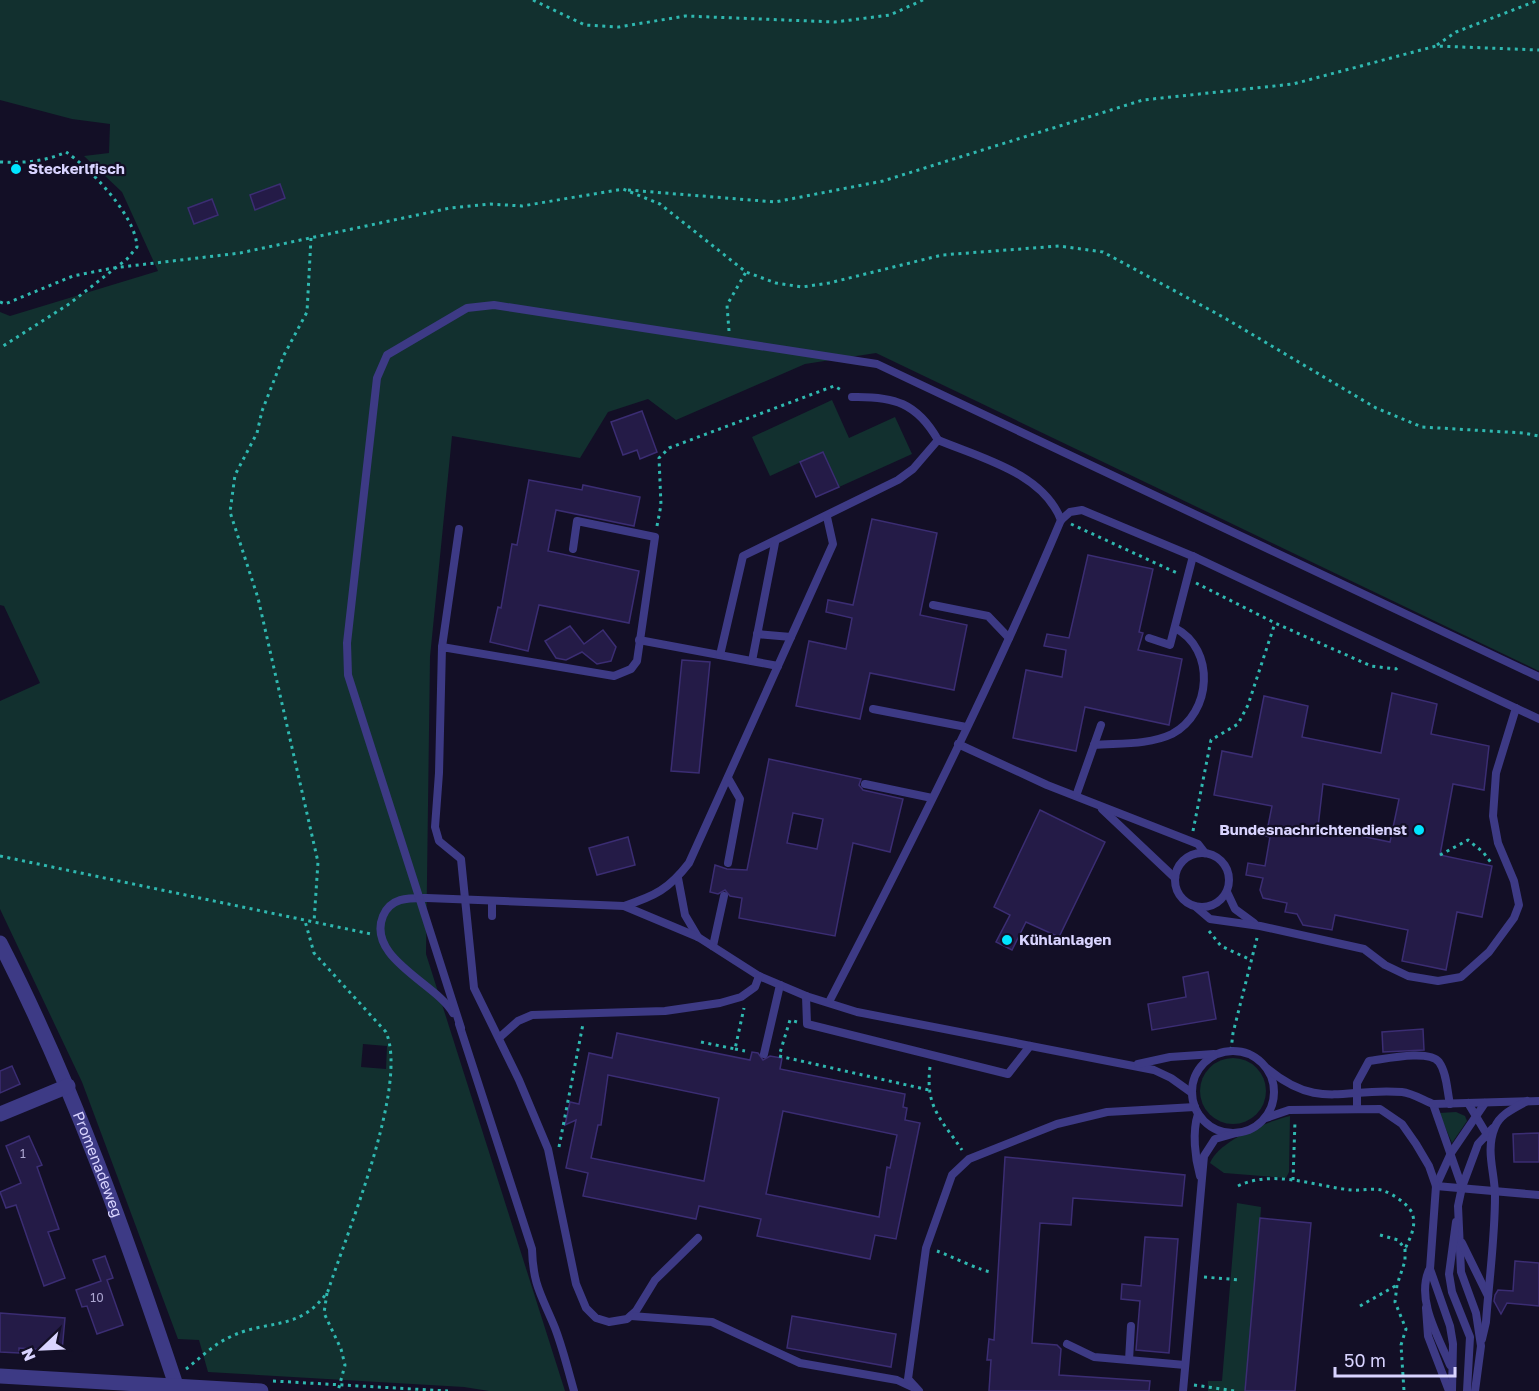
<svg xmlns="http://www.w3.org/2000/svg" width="1539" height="1391" font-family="'Golos Text',sans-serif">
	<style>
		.green { fill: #12302f; fill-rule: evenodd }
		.building { fill: #241b47; stroke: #3b2d73; stroke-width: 1.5; fill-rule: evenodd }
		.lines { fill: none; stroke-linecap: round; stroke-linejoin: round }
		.path { stroke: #2fb8b0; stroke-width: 3; stroke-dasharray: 3 4.5; stroke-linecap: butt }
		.lane { stroke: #3d3a85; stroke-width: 8 }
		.street { stroke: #3d3a85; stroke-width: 15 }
		.poi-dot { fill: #00e5ff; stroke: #130f26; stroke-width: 2 }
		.labels { text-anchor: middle; stroke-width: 4.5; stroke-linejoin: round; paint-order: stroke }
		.number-label { font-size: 12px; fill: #aca6d1 }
		.poi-label { font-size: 15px; font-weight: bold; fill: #d9d4ff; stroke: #130f26; text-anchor: start }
		.street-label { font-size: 15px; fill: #d9d4ff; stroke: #130f26 }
	</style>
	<rect width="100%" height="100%" fill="#130f26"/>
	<g class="green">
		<path d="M0 0H1539V671L876 353 805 364 676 420 648 399 608 412 580 458 452 436 430 657 426 954 565 1391H489L464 1387 208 1372 199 1340 178 1339 82 1082 0 909V701L40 683 4 606 0 605V312L10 316 158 271 122 192 84 156 109 153 110 124 72 119 0 100ZM363 1044 387 1046 386 1069 361 1067Z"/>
		<polygon points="832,400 849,438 895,417 912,454 839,487 823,452 770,476 752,437"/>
		<circle cx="1233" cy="1091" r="33"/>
		<polygon points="1456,1112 1465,1116 1467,1121 1452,1143 1439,1113"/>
		<path d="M1290 1116 1289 1172 1286 1178 1224 1173 1210 1163C1218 1141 1268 1121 1290 1116Z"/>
		<polygon points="1237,1203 1261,1207 1250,1391 1208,1391 1208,1381 1222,1381"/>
	</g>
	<g class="building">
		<polygon points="280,184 285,198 255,210 250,195"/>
		<polygon points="212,199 218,215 194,224 188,208"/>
		<polygon points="642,411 657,452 640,459 637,450 623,455 611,422"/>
		<polygon points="823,452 839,487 816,497 800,462"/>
		<polygon points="529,480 582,490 583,485 640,497 634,526 556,510 548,551 639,571 629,623 539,605 528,651 490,642 498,607 501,608 512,544 517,545"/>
		<polygon points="872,519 937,533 920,615 967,625 954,690 870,673 860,719 796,706 809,641 846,649 852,618 826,612 828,600 853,605"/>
		<polygon points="1088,555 1153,569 1139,632 1143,633 1138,650 1182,659 1169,725 1085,707 1076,751 1013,738 1026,670 1062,677 1066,650 1044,646 1047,634 1069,638"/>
		<polygon points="570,626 584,644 603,630 616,647 611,661 597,664 582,652 566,660 556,658 545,641"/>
		<polygon points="682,660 710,662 699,773 671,771"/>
		<path d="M1392 693 1437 704 1431 734 1489 746 1484 790 1453 784 1440 855 1492 866 1482 917 1457 912 1446 970 1402 961 1408 930 1335 915 1332 930 1303 925 1297 914 1285 912 1287 903 1263 898 1260 890 1263 878 1246 875 1248 863 1265 866 1270 837 1266 836 1272 806 1214 795 1222 751 1252 757 1264 696 1308 706 1302 737 1381 753ZM1323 784 1399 799 1390 842 1318 827Z"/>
		<path d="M769 759 861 779 859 785 863 790 903 799 890 852 853 843 835 936 739 918 742 898 730 896 725 890 718 894 710 892 715 865 727 869 747 870ZM793 813 823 819 817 849 787 843Z"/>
		<polygon points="1040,810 1105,842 1059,937 1026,922 1012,950 996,942 1010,915 994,907"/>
		<polygon points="628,837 635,865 597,875 589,848"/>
		<polygon points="1208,972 1216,1019 1152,1030 1148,1004 1186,997 1183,977"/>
		<polygon points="1423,1029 1424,1050 1383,1052 1382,1032"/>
		<path d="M617 1033 750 1060 752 1052 758 1053 763 1060 770 1056 782 1058 780 1069 905 1094 903 1107 907 1108 905 1120 920 1123 896 1239 875 1235 870 1259 757 1236 761 1219 699 1206 696 1219 583 1196 588 1173 566 1168 576 1120 565 1125 570 1102 579 1104 589 1053 612 1058ZM608 1075 719 1098 704 1181 591 1158 598 1125H601ZM783 1111 897 1135 890 1168 887 1167 879 1217 766 1194Z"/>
		<polygon points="12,1066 20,1084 0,1093 0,1071"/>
		<polygon points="1539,1133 1539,1162 1514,1162 1513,1134"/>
		<polygon points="29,1136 42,1165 37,1167 59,1229 48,1232 65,1278 44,1286 16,1205 6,1208 0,1192 21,1183 6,1146"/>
		<polygon points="1005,1157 1185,1175 1182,1206 1073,1198 1071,1225 1040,1223 1032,1343 1057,1345 1061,1349 1059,1375 1150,1381 1149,1391 989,1391 991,1360 987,1360 989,1339 994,1340"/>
		<polygon points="1260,1218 1311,1223 1295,1391 1245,1391"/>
		<polygon points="1145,1237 1178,1239 1169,1353 1136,1350 1140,1301 1121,1299 1122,1284 1141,1286"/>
		<polygon points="105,1256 113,1278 107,1280 123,1325 97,1334 87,1306 82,1307 76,1290 101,1281 93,1260"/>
		<polygon points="1515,1261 1539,1263 1539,1306 1507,1303 1501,1314 1494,1301 1495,1295 1498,1290 1513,1291"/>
		<polygon points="0,1313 65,1318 62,1351 19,1348 19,1353 0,1352"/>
		<polygon points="792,1316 896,1334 891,1367 787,1348"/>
	</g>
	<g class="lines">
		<g class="path">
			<polyline points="533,0 585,25 619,27 685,16 835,22 890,15 923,0"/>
			<polyline points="1437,45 1456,32 1539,0"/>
			<path d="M0 162C24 163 44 162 66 152 91 169 136 216 137 247L127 259 69 304 0 348"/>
			<polyline points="628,190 775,202 883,181 1143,100 1293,84 1436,46 1539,50"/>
			<polyline points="311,238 307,312 284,355 262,411 257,433 235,475 230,512 258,598 318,862 314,922"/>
			<polyline points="0,302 5,304 73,276 113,268 240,253 450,208 490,204 522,206 623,189 660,204 746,272 776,283 802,287 829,283 942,255 1059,246 1103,252 1223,317 1376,408 1422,427 1523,433 1539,436"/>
			<polyline points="729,331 727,305 746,272"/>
			<polyline points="1071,524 1177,573"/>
			<polyline points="657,526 661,505 659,458 669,448 834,386 843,391"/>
			<polyline points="1196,583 1275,623 1371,666 1396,669 1400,665"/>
			<polyline points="1193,831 1211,740 1238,724 1248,705 1275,623"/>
			<polyline points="1440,855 1468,840 1483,852 1492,864"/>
			<polyline points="0,856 371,934"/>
			<polyline points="1209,931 1221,946 1251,960"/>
			<polyline points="797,1022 790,1020 779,1056 929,1090"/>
			<polyline points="701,1042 735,1049 744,1008"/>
			<polyline points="735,1049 745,1051"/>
			<polyline points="1231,1050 1233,1033 1257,938"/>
			<path d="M930 1067C925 1107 941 1119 962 1150"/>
			<polyline points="559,1147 583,1024"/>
			<polyline points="1293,1180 1295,1121"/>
			<path d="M1238 1186C1273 1169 1314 1186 1351 1190 1362 1191 1374 1187 1384 1191 1393 1194 1408 1204 1412 1213 1417 1226 1410 1238 1405 1249"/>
			<polyline points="1380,1235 1398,1240 1405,1249 1405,1261 1397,1285 1395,1302 1406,1329 1401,1345 1404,1391"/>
			<path d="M937 1251C951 1256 982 1272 993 1272"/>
			<polyline points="1204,1277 1240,1280"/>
			<polyline points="327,1293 324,1313 341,1349 345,1365 338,1391"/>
			<polyline points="1360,1306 1397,1285"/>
			<path d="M186 1369C199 1359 213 1345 228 1338 266 1318 300 1333 328 1291 347 1232 409 1086 386 1032L314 953 305 921"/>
			<polyline points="273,1381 448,1391"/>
			<polyline points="1194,1385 1235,1391"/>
		</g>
		<g class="lane">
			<path d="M852 397C894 396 917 403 938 440"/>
			<polyline points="573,549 577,521 655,537 637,661 631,669 614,676 442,647 439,773 435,827 439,841 461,859 474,988 519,1080 548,1149 576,1284 586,1308 596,1318 609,1322 627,1319 636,1311 655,1280 698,1238"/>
			<polyline points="933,605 988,616 1009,638"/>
			<polyline points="757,634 791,637"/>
			<polyline points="1149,638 1170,645 1193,556"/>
			<polyline points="639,640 778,666"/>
			<polyline points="442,647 459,529"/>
			<path d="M720 655 743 556 898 480 913 469 938 440C981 458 1043 473 1061 520"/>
			<polyline points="752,661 775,543"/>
			<polyline points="873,709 966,727"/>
			<polyline points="958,744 1047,785 1198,844 1205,853"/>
			<path d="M1094 745C1119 743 1149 745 1172 734 1212 713 1216 649 1175 628"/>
			<polyline points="728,778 740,799 728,863"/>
			<polyline points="865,784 932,798"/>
			<polyline points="1076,796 1101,725"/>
			<polyline points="1102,809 1175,878"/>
			<circle cx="1202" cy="880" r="27"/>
			<polyline points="678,878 685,915 698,937"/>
			<polyline points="1227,892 1235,909 1254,923"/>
			<path d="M624 906C655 896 669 889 689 863L833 544 827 517"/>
			<polyline points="1196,907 1210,919 1260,926 1364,949 1385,965 1408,976 1438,981 1461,977 1489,952 1514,918 1519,905 1514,881 1498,843 1493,816 1496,773 1516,708"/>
			<polyline points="492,916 492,903"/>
			<polyline points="713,946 724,896"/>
			<polyline points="806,996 807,1024 1008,1074 1030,1046"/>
			<path d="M829 1002C911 844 992 684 1061 520L1070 512 1082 510 1197 558 1539 719"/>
			<path d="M453 1013C437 984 366 958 383 916 391 897 409 898 427 898L624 906 698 937 759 976 806 996 857 1012 1154 1070 1171 1078 1192 1093"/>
			<path d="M459 1024 532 1249C533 1286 542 1296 555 1328 563 1349 568 1370 574 1391"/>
			<polyline points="461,1028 348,675 347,643 377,378 387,355 467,308 494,305 877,364 1539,677"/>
			<polyline points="500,1037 518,1021 532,1015 665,1011 720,1003 741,997 755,987 759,976"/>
			<circle cx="1233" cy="1092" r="41"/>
			<polyline points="764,1054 780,985"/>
			<polyline points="1138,1064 1170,1057 1214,1054"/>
			<path d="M1268 1069C1319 1111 1345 1087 1402 1092 1412 1093 1423 1100 1433 1104L1462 1187 1458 1206 1461 1272 1476 1313 1481 1346 1475 1391"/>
			<polyline points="1468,1103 1489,1138"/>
			<polyline points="1485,1103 1451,1153 1436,1186 1539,1195"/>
			<polyline points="1433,1104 1539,1101"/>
			<path d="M1357 1109V1083L1369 1061C1385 1059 1429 1049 1439 1062 1447 1073 1447 1091 1450 1104"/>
			<path d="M1198 1114C1192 1132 1195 1158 1200 1176"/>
			<polyline points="1266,1118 1289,1110 1380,1109 1402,1124 1416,1144 1429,1166 1436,1186 1430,1269 1450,1326 1453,1344 1452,1391"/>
			<polyline points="1462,1187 1478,1144 1493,1128"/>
			<polyline points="1456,1222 1449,1274 1452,1292 1470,1337 1467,1391"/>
			<polyline points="1462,1243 1488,1296"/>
			<path d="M1429 1270C1416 1300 1438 1336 1450 1365"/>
			<polyline points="1426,1308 1428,1336 1449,1391"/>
			<polyline points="631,1316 712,1322 800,1363 897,1380 912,1387"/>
			<path d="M1482 1339 1486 1322C1489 1280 1495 1238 1495 1196 1495 1172 1485 1151 1495 1127 1500 1114 1515 1108 1527 1101"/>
			<polyline points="1067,1344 1094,1357 1185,1365"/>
			<polyline points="1129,1360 1131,1326"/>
			<polyline points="919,1391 908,1379 926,1248 952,1175 969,1159 1057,1124 1107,1112 1195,1107"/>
			<polyline points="1183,1391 1204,1156 1215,1139 1236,1133"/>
		</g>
		<g class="street">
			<path id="s1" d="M0 943C74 1087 127 1238 178 1391"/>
			<polyline points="0,1114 68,1086"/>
			<polyline points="0,1376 261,1391"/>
		</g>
	</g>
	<g class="poi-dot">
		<circle cx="16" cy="169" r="6"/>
		<circle cx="1419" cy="830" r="6"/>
		<circle cx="1007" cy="940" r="6"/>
	</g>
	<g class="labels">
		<g class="number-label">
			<text x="23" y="1158">1</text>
			<text x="97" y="1302">10</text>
		</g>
		<g class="poi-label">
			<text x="28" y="174">Steckerlfisch</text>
			<text x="1407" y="835" text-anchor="end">Bundesnachrichtendienst</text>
			<text x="1019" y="945">Kühlanlagen</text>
		</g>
		<g class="street-label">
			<text dy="5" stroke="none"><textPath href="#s1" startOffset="242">Promenadeweg</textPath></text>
		</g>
	</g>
	<g transform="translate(42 1349) rotate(247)" stroke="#130f26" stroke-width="4.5" paint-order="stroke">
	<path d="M0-4.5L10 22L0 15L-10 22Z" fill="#d9d4ff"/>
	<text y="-9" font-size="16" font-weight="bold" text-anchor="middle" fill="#d9d4ff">N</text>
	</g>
	<path d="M1335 1367v9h120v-9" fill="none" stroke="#d9d4ff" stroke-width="3"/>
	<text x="1344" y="1367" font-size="18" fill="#d9d4ff" stroke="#130f26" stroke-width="4.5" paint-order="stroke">50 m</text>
</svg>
